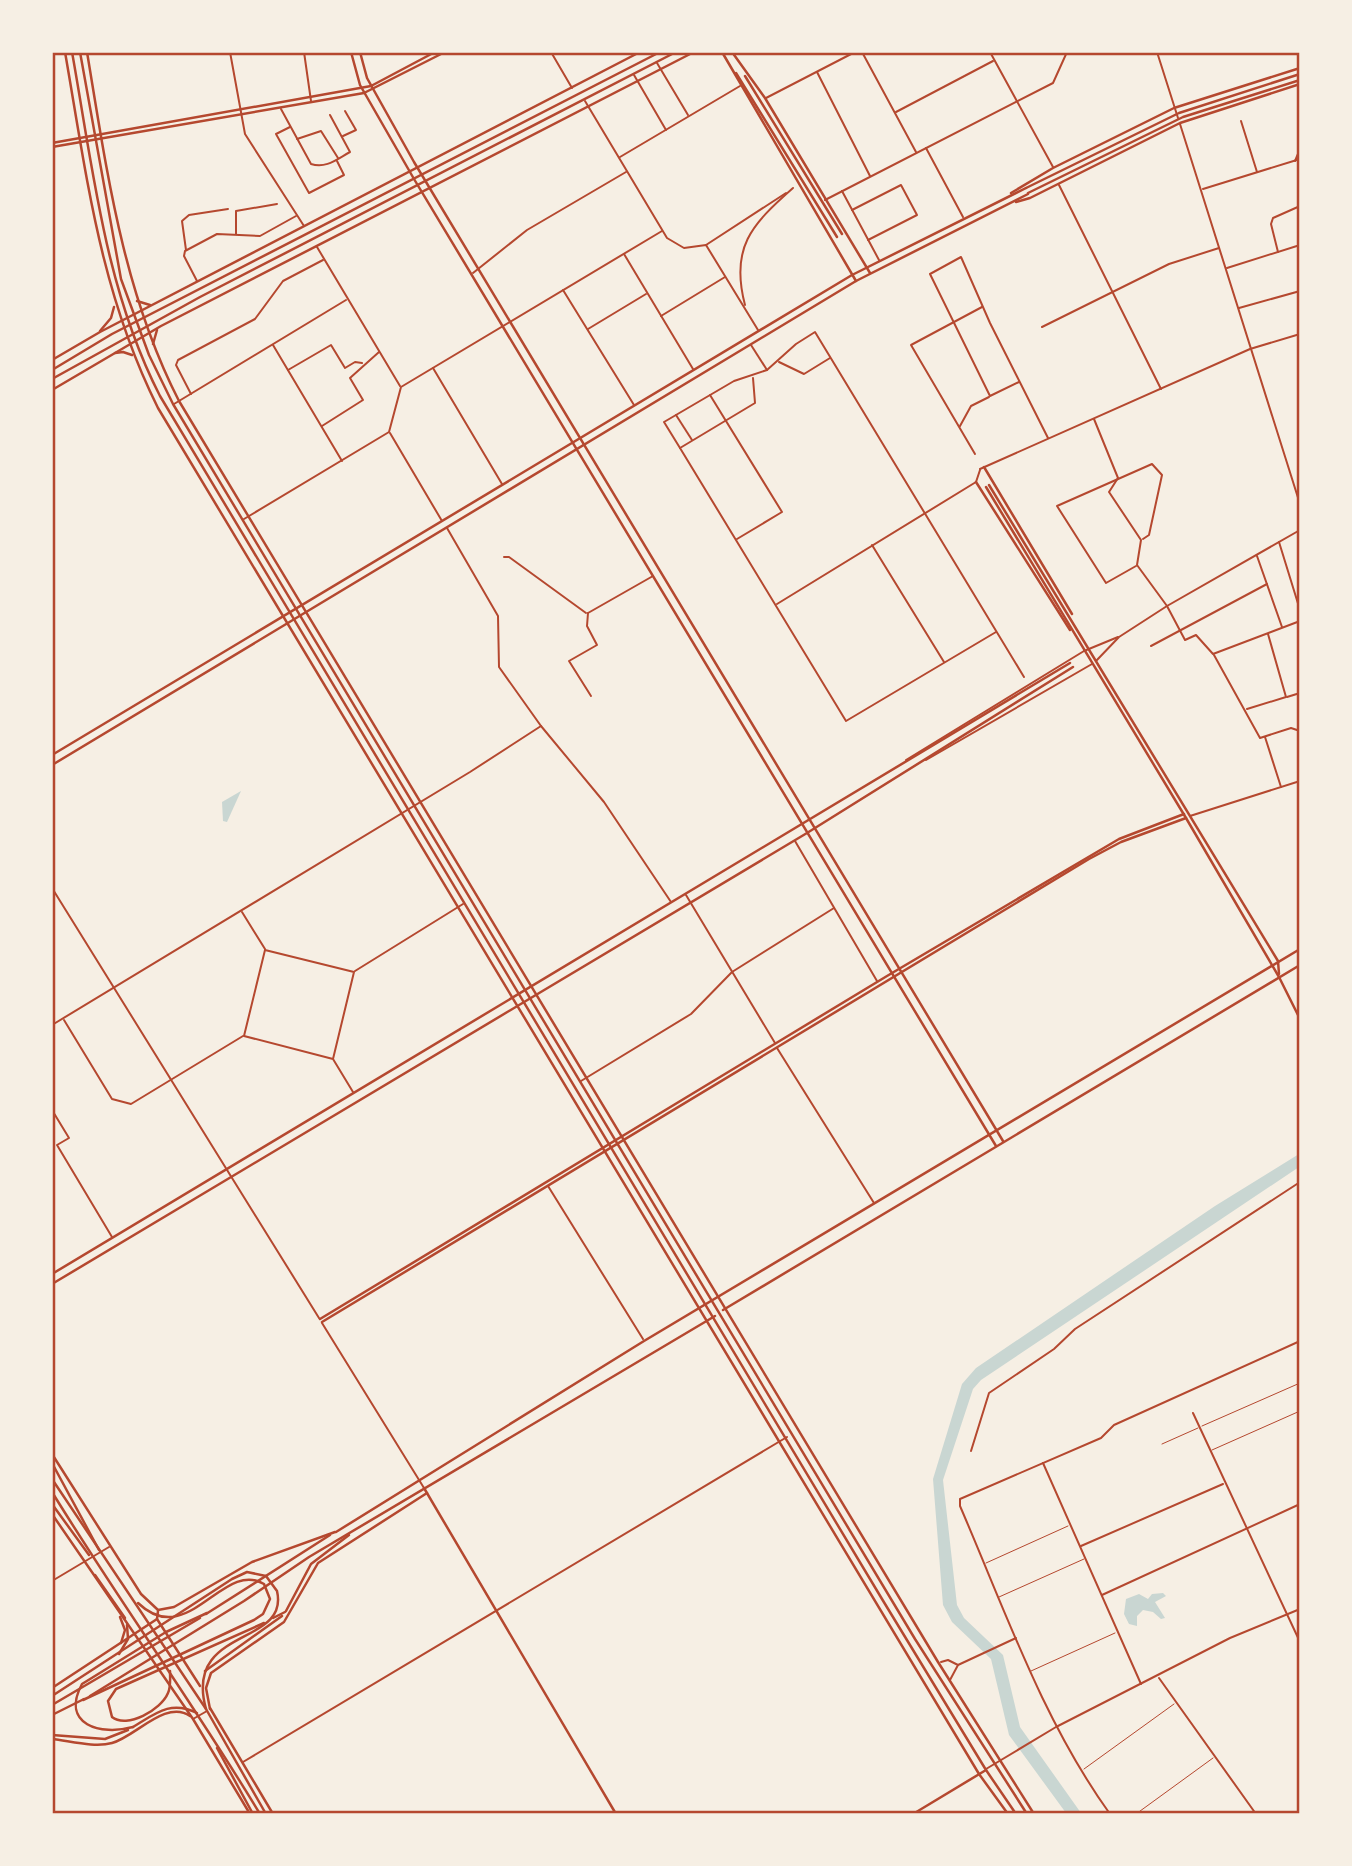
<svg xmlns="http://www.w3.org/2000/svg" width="1352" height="1866" font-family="'Source Sans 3',sans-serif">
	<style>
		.water { fill: #c9d6d2 }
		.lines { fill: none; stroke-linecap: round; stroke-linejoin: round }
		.service { stroke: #b5482f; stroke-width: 1 }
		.minor { stroke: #b5482f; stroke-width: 2 }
		.tertiary { stroke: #b5482f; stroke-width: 2 }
		.secondary { stroke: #b5482f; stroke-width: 2.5 }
		.primary { stroke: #b5482f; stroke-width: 2.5 }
		.trunk { stroke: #b5482f; stroke-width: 2.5 }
		.neatline { fill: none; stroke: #b5482f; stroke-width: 2.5 }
	</style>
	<rect width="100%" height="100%" fill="#f6efe4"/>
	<g class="water">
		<polygon points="241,791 227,822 223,821 222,802"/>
		<polygon points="1299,1154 1299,1167 981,1380 973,1389 943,1480 957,1605 964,1618 1003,1655 1020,1727 1081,1813 1066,1813 1009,1735 991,1659 952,1622 943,1605 933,1479 962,1384 976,1368 1215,1206"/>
		<polygon points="1163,1593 1166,1596 1155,1602 1165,1618 1161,1619 1153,1612 1143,1610 1137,1616 1137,1626 1129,1624 1124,1614 1126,1599 1139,1594 1148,1599 1152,1594"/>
	</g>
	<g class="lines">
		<g class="service">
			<polyline points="1202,1426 1300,1383"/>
			<polyline points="1162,1444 1198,1428"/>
			<polyline points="1212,1450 1300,1411"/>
			<polyline points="986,1563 1068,1526"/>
			<polyline points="999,1597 1084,1559"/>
			<polyline points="1031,1671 1115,1633"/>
			<polyline points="1084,1769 1174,1704"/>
			<polyline points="1136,1814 1213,1758"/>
		</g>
		<g class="minor">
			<polyline points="304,52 311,101"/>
			<polyline points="862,52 916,152"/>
			<polyline points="990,52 1053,167"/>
			<polyline points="657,63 688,115"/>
			<polyline points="817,72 870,176"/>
			<polyline points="634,75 666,130"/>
			<path d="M281 109 311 164C326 169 337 159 350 152L330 115"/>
			<polyline points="896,112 993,61"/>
			<polyline points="1241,121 1257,172"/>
			<polyline points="290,127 276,134 309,193 344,175 337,161"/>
			<polyline points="343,136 356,130 345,111"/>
			<polyline points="297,139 321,131 338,158"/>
			<polyline points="926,148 963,217"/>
			<polyline points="1295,161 1300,149"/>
			<polyline points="842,191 879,260"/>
			<polyline points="825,200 1053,83 1067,52"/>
			<polyline points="852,210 901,185 917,215 868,240"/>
			<polyline points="236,234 236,211 277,204"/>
			<polyline points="186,250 182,221 189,215 228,209"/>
			<polyline points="1278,252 1271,224 1273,218 1300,206"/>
			<polyline points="473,273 527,230 626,172"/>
			<polyline points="197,281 184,256 185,251 217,234 260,236 296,216"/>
			<polyline points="1239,308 1300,291"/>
			<polyline points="588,329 646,294"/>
			<polyline points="273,345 342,461"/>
			<polyline points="751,345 767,370"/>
			<polyline points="779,362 804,374 830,358"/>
			<polyline points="288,370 331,345 345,368 355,362 362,363"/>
			<polyline points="753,378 755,403 680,448 846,721 996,632"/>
			<polyline points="1019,382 990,396 930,274 961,257 990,323 1048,438"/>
			<polyline points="191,394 176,365 178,360 255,319 283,281 323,260"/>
			<polyline points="710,395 782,512 737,539"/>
			<polyline points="676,415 692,440"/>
			<polyline points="1094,419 1118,478 1109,492 1141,540 1137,565 1167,606 1185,640 1196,635 1213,654 1300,621"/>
			<polyline points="322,426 363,400 350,378 379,352"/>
			<polyline points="960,426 971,406 989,397"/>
			<polyline points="680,448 664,422 734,381 767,370 796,344 815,332 1024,677"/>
			<polyline points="975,454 911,345 982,307"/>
			<polyline points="1279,542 1300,610"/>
			<polyline points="872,545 944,662"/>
			<polyline points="1257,556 1282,627"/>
			<polyline points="504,557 509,557 586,613"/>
			<polyline points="1136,566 1106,583 1057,506 1152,464 1162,475 1149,535 1143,539"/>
			<polyline points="777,604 976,482 980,470"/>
			<polyline points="588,613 587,626 597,645 569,661 591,696"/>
			<polyline points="588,613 653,576"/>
			<polyline points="1151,646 1267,584"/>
			<polyline points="1084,651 1118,637"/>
			<polyline points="1214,655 1260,738 1291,728 1300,731"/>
			<polyline points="1096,661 1119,637 1167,606 1300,530"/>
			<polyline points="1287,697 1300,693"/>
			<polyline points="1247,709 1286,697 1268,634"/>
			<polyline points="1265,737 1281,787"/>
			<polyline points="795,841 877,981"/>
			<polyline points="52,888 319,1318"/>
			<polyline points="686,895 775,1043"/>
			<polyline points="242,912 265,949"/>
			<polyline points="355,971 463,904"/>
			<polyline points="64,1020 112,1099 131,1104 243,1036"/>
			<polyline points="777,1048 874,1203"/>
			<polyline points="333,1059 354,972 265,950 244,1036 333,1059 353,1092"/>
			<polyline points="581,1081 691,1014 732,972 834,908"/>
			<polyline points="52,1110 69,1138 57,1145 112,1237"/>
			<polyline points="548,1186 643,1339"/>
			<polyline points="322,1323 424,1488"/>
			<polyline points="1193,1413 1300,1642"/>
			<polyline points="971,1451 989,1393 1054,1349 1075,1329 1300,1182"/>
			<polyline points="1043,1463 1141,1684"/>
			<polyline points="1081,1546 1223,1484"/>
			<polyline points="52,1581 109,1547"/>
			<polyline points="1102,1595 1300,1504"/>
			<polyline points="941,1662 948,1660 958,1665 950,1680"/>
			<polyline points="958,1665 1016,1638"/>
			<polyline points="1159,1678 1256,1814"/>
			<polyline points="193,1719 207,1711"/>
			<polyline points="986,1769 1056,1727 1230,1638 1300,1609"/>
			<path d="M1110 1814C1043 1721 1005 1610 960 1506V1499L1101 1438 1114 1425 1300 1341"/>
		</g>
		<g class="tertiary">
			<polyline points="230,52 245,134 304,226"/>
			<polyline points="551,52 572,88"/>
			<polyline points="1157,52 1178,118"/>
			<polyline points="766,98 855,52"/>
			<polyline points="585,101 667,238 684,248 706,245 758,330"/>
			<polyline points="1180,124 1300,504"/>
			<polyline points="620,157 740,86"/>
			<polyline points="1059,185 1161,389"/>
			<polyline points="1203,189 1300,159"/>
			<polyline points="706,245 786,193"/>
			<polyline points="317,247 400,386"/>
			<polyline points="624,254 693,369"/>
			<polyline points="1227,268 1300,245"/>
			<polyline points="563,290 634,405"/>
			<path d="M745 305C730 248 751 225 793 188"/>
			<polyline points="661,316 725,277"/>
			<polyline points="1042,327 1169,264 1219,248"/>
			<polyline points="433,368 502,484"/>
			<polyline points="174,404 346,300"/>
			<polyline points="390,433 442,521"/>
			<polyline points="980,469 1250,349 1300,334"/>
			<polyline points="244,519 389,432 401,387 662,231"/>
			<polyline points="447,528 498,616 499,667 541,726 604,802 671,902"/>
			<polyline points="906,760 1084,651"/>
			<polyline points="926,760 1092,664"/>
			<polyline points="1190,816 1300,781"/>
			<polyline points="52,1025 470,772 541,726"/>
			<polyline points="243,1762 787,1437"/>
		</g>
		<g class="secondary">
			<polyline points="351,52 360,85 414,179 996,1146"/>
			<polyline points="360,52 367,78 414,162 1003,1141"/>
			<polyline points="722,52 856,281"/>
			<polyline points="732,52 765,98 870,273"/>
			<polyline points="736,73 837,237"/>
			<polyline points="745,76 842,234"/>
			<polyline points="52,143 371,86 435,52"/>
			<polyline points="52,147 364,93 445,52"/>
			<polyline points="984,467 1072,614"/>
			<polyline points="976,482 1070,630"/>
			<polyline points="989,485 1278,961 1279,974"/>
			<polyline points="986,487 1186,818 1279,977 1300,1019"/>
			<polyline points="52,1274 1070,663"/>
			<polyline points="52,1284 807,833 1073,667"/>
			<polyline points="320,1319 887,976 1119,839 1184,814"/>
			<polyline points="322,1322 1089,859 1121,842 1186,818"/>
			<polyline points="424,1488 616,1814"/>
			<polyline points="913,1814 986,1770"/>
		</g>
		<g class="primary">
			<path d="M65 52C87 178 100 292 158 408L979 1774 1008 1814"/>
			<path d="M72 52C93 169 105 289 160 396L882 1599 986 1770 1016 1814"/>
			<polyline points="80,52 121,279 149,355 173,404 915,1639 1027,1814"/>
			<path d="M87 52C107 172 123 292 179 401L938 1662 1034 1814"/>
			<polyline points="1011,193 1053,168 1174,108 1300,68"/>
			<polyline points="1016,202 1030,198 1180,123 1300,84"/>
			<polyline points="137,301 150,305"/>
			<polyline points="100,331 111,318 114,307"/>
			<polyline points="153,344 157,330"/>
			<polyline points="115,353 123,352 132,355"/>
			<polyline points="52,360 100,332 640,52"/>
			<polyline points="52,370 112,334 660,52"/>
			<polyline points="52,379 200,297 676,52"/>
			<polyline points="52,390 161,326 694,52"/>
			<polyline points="52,755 852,275 1026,188"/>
			<polyline points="52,765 856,281 1028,194"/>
			<polyline points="723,1310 1300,965"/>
			<polyline points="336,1532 644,1341 1300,949"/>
			<polyline points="206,1614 330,1535"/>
			<polyline points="90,1696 244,1601 309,1557 715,1316"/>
			<polyline points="52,1705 200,1618"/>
			<polyline points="52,1715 84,1699"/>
		</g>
		<g class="trunk">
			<polyline points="1026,188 1179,113 1300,74"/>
			<polyline points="1028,193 1183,117 1300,80"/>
			<polyline points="52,1454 141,1594 158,1610 174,1607 252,1562 335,1532"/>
			<polyline points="52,1463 99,1550"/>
			<polyline points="52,1479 206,1709 266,1814"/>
			<path d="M52 1492C119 1601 194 1704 260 1814"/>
			<polyline points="52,1504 89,1555"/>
			<polyline points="52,1514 193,1719 250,1814"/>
			<polyline points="95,1575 125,1618"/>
			<polyline points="158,1611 157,1619 200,1686"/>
			<polyline points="286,1611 311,1564 349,1535"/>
			<polyline points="120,1617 125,1630 121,1643"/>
			<polyline points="273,1618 285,1612"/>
			<polyline points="119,1654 128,1639 127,1625"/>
			<path d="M170 1671C170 1678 171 1687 168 1693 161 1710 127 1729 112 1717L108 1701 116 1689 264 1623"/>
			<polyline points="205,1671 282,1616"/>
			<polyline points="52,1688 157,1619"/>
			<path d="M52 1696 232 1579 247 1572 266 1576 277 1591C290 1647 183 1626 206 1709"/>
			<path d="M83 1700 254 1620 263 1614 270 1599 264 1584C223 1559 188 1651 138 1603"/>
			<polyline points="210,1708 273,1814"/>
			<polyline points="210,1709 206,1688 211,1673 284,1622 318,1563 427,1493"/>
			<path d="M133 1727C101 1736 60 1725 82 1684L166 1632 207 1613"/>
			<path d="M133 1727C156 1713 171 1700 197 1713"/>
			<polyline points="52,1735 105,1739 128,1730"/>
			<path d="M52 1739C70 1741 95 1748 112 1743 135 1737 166 1699 190 1716"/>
			<polyline points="217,1748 253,1814"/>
		</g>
	</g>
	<rect width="1352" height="1866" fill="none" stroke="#f6efe4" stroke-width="108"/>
	<rect x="54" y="54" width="1244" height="1758" class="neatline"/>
</svg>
